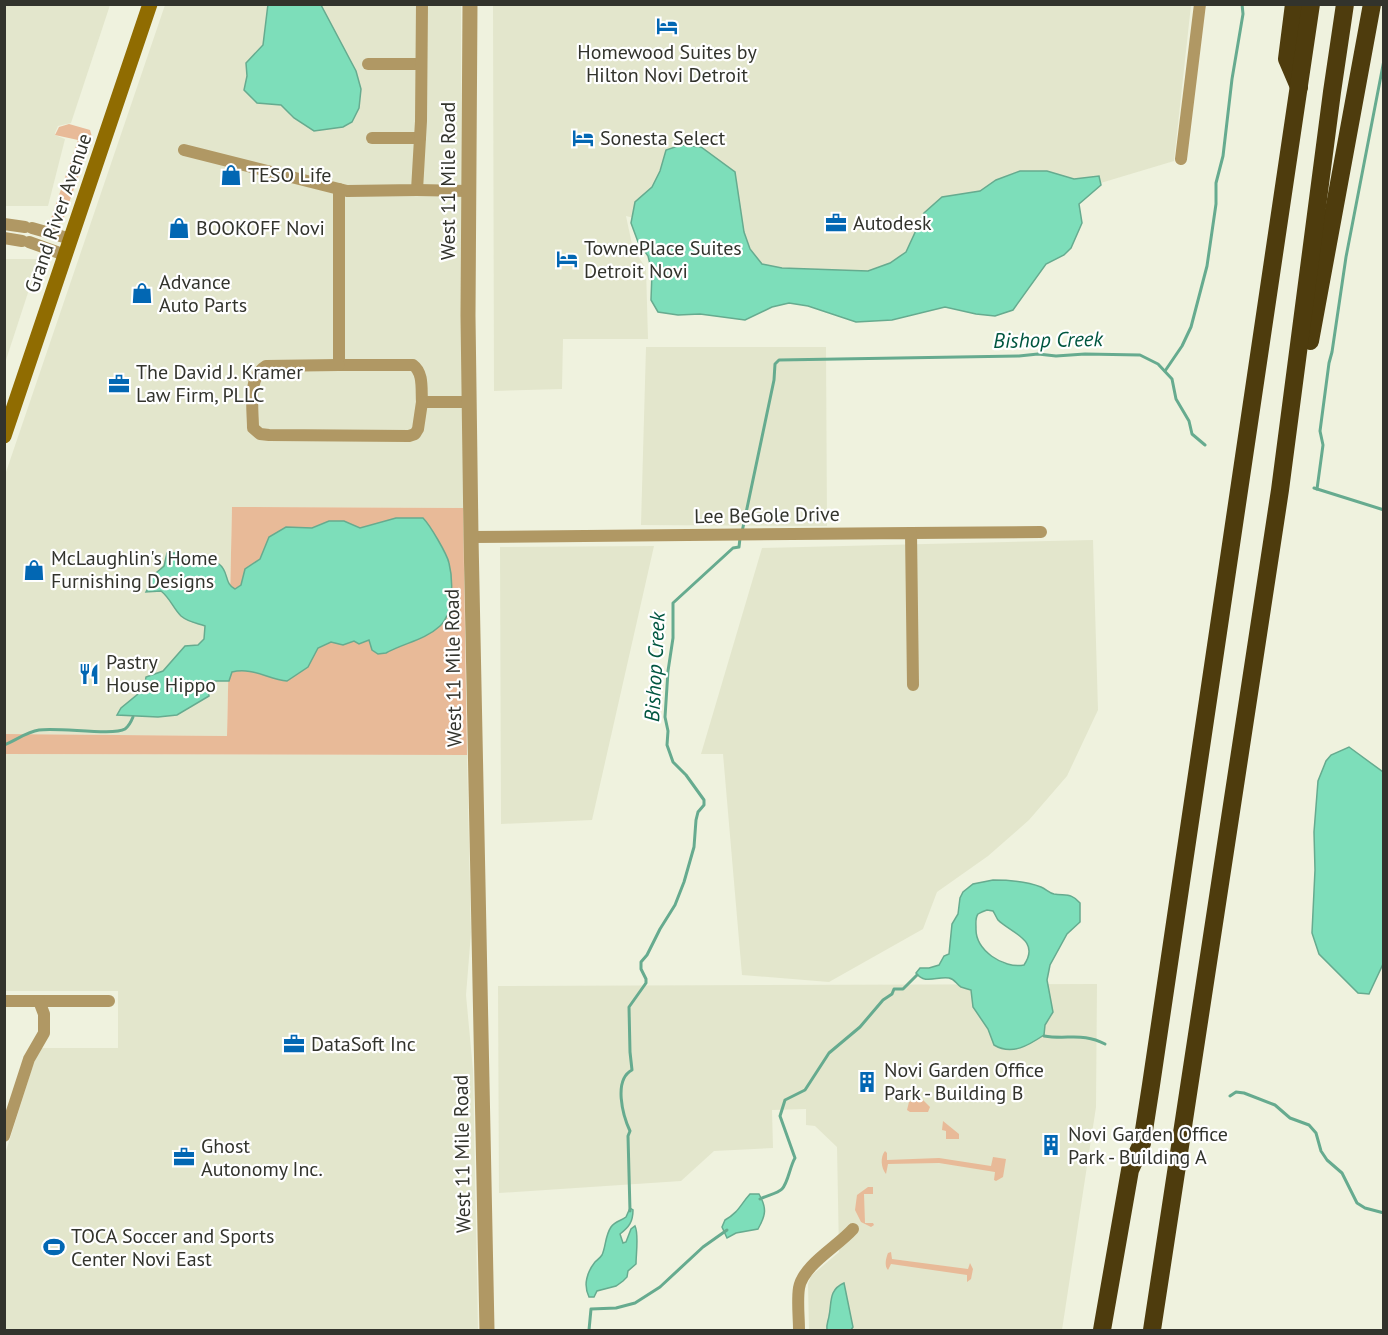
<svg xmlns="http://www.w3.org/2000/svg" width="1388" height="1335" font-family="'PT Sans',sans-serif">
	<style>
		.built { fill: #e3e6cc }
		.green { fill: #e8ba98 }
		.water { fill: #7ddeba; stroke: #66ab8f; stroke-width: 1.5; fill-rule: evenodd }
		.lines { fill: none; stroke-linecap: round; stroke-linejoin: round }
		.stream { stroke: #66ab8f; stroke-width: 3 }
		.minor { stroke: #b09864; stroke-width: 12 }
		.tertiary { stroke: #b09864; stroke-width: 15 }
		.secondary { stroke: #906c01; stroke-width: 15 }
		.motorway { stroke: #4e3c0d; stroke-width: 18 }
		.labels { text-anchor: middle; stroke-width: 4.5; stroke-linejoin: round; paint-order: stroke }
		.poi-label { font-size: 20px; fill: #32332c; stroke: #fff; text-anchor: start }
		.street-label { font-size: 20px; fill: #32332c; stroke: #fff }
		.water-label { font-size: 21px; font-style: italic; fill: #005640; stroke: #fff }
	</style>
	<rect width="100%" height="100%" fill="#eff2de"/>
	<g class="built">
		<polygon points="4,5 110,5 71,123 58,126 55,133 55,135 65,139 48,206 5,206"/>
		<polygon points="165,5 461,5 463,508 232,507 227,736 5,734 5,475"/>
		<polygon points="493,5 1191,5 1174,161 1074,191 864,301 737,283 677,229 626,216 633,249 646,268 648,339 563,339 562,389 494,391"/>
		<polygon points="5,259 39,259 5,363 4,259"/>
		<polygon points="646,347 826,347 827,526 641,525"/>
		<polygon points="1093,540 1098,710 1067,776 1029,820 988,856 937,892 923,929 829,982 742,975 723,754 701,754 762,548"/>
		<polygon points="654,546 592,820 501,824 500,547"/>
		<polygon points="4,754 467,755 471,933 466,995 473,1070 478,1330 5,1330 5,1154 35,1059 41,1048 118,1048 118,991 5,991"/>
		<polygon points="1097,984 1096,1107 1062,1330 809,1330 808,1284 811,1276 839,1252 837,1147 815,1126 806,1125 806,1109 772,1110 773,1148 714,1151 681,1181 499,1193 498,986"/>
	</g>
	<g class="green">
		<polygon points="69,124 90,130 92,137 63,220 56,227 48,227 78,140 55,135 59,127"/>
		<polygon points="232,507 463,508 467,755 5,754 5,734 227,736"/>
		<polygon points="917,1099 923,1100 930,1107 928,1112 910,1112 907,1110 909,1102"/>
		<polygon points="943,1121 959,1134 959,1139 946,1139 946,1131 942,1130"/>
		<path d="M885 1151 887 1153V1160L939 1158 991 1166 993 1157 1006 1159 1003 1177 996 1181 994 1180 995 1172 939 1163 888 1164 886 1174C881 1168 880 1157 885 1151Z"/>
		<polygon points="868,1187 873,1187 873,1194 864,1194 865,1223 873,1223 874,1225 871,1227 861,1222 855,1210 857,1195"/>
		<path d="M891 1252 892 1259 968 1269 970 1263 973 1269 971 1279 967 1282V1275L891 1264 888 1270C884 1266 886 1258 888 1253Z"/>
	</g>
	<g class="water">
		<polygon points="268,4 321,5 356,71 361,89 359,108 352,122 343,127 314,131 294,118 281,105 257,103 244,90 247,76 246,63 263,45"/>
		<polygon points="681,145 701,147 735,172 744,232 750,249 762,264 782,268 868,271 890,263 906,252 924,213 942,197 980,191 996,180 1020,171 1047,171 1074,179 1099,176 1101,185 1079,204 1082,223 1071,248 1064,255 1046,264 1013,310 995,316 976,314 945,307 892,320 856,322 808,306 789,303 772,307 745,320 700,314 678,315 658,312 651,300 652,272 648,256 638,242 631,223 635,202 652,187 660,171 666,150"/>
		<path d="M396 518H423C430 525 447 554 449 563 453 579 454 613 440 626 425 640 404 643 386 653L378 654 372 650 369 640 359 644 354 641 343 645 331 642 318 648 308 667 287 681C268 679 252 667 232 672L229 681H212L208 685 209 696 177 715 158 717 117 715 121 708 144 689 146 677 163 671 185 646 198 645 204 639 205 626C196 623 188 622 181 616 173 608 170 598 161 591L146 592 150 584V578L164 566 167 553H178L188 562 219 564C229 571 224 584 235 589L241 585 245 569 260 559 269 537 286 527 312 528 329 521H344L360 528Z"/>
		<polygon points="1349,747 1383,772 1383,964 1369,994 1358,993 1319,954 1312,933 1315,870 1314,832 1318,781 1326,761 1331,755"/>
		<path d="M993 880C1009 880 1026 881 1041 887 1046 889 1049 893 1054 894 1066 896 1072 893 1080 903V922L1067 934 1050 965 1047 980 1053 1012 1045 1025 1044 1035C1029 1045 1012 1056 994 1045L988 1029 973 1007 971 990C967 989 964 988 961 987 956 984 955 979 949 978 937 976 925 985 916 973L920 968H929L939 965 944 956 949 954 952 924 958 914 960 898 963 892 973 884ZM987 910 993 911C995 914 996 917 998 920 1011 933 1041 940 1024 965 1003 969 975 950 976 928 976 924 975 918 978 914 981 912 984 911 987 910Z"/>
		<path d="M750 1194H759C767 1208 766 1215 758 1229L736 1233 727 1238 722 1227 725 1220C739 1212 740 1205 750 1194Z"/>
		<path d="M630 1208 633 1210C633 1222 629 1227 620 1234L623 1243 626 1242 631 1229 635 1226C639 1234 636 1254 636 1264L628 1271 627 1277 623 1281 616 1286 597 1291 594 1297H589C583 1285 587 1272 595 1262 598 1259 600 1258 602 1255 606 1246 605 1236 611 1227 615 1221 621 1221 626 1217Z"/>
		<path d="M844 1283 853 1327 851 1330H827C826 1325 828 1322 829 1316 832 1303 828 1290 844 1283Z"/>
	</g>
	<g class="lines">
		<g class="stream">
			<polyline points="1165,371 1182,346 1191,327 1207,266 1216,204 1216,183 1223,156 1232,79 1243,14 1242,4"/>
			<polyline points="1314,488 1384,510"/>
			<polyline points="1317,489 1323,445 1320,431 1329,363 1332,352 1346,257 1384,60"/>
			<polyline points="742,532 774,380 775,364 779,360 1019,356 1038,354 1056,356 1085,354 1140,355 1158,364 1172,379 1176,399 1189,421 1192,434 1205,445"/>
			<path d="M4 745C17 740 26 732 39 730 59 727 113 736 125 729 129 726 131 722 133 717"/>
			<path d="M1044 1036C1067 1040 1083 1032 1105 1044"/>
			<polyline points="1230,1096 1236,1092 1244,1093 1275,1105 1290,1118 1309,1125 1316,1133 1321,1151 1327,1160 1342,1173 1357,1203 1365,1208 1384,1213"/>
			<path d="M760 1199C767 1195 777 1194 782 1189 788 1183 790 1166 795 1158L780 1116 785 1100 805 1090 829 1053 860 1027 883 1000 892 994 894 989H903L917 975"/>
			<path d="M630 1211 628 1136 630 1131C623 1116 613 1080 632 1070L630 1052 629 1007 646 983V979L641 969V962L647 955 660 929 675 905 684 882 694 847 696 820 698 812 704 805V800L686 775 673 762 667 745 668 731 665 717 668 671 673 638V603L733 548 739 547 740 538"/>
			<polyline points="589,1330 591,1309 616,1308 635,1303 660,1287 703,1247 727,1230"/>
		</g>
		<g class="minor">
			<polyline points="368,64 420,64"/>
			<polyline points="372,138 420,138"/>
			<polyline points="184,150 347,191 417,190 421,121 422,4"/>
			<polyline points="1181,159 1200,4"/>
			<path d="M339 189V365H413C424 373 421 390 422 402H469"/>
			<polyline points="417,190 468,191"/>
			<polyline points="4,224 25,227"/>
			<polyline points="32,228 71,239"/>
			<polyline points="4,238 22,241"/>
			<polyline points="29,242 65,255"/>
			<path d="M339 365 266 366C247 377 253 409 253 428L260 434 269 435 409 436 415 434 418 429 422 402"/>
			<polyline points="911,533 1041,532"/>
			<polyline points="471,537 911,533 913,685"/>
			<polyline points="4,1001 109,1001"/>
			<polyline points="4,1136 29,1059 44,1033 44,1014 39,1001"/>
			<path d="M799 1330C799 1317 797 1301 799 1288 803 1265 837 1247 853 1229"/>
		</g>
		<polyline class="tertiary" points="470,4 468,316 471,537 487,1330"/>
		<polyline class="secondary" points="4,436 150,4"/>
		<g class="motorway">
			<polyline points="1294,4 1287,59 1299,87"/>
			<polyline points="1310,341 1372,4"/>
			<polyline points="1102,1330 1130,1170 1142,1143 1151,1085 1311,4"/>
			<polyline points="1152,1330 1280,490 1332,92 1345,4"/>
		</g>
	</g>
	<defs>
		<symbol id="hotel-bare" viewBox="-9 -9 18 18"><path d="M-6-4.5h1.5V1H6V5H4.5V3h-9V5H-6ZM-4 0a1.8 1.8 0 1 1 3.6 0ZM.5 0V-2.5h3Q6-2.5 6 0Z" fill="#0267b3" stroke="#fff" stroke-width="2.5" paint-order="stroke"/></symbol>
		<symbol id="shop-bare" viewBox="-9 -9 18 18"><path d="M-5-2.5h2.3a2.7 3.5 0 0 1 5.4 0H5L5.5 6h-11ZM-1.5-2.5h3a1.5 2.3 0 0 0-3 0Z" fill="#0267b3" stroke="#fff" stroke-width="2.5" paint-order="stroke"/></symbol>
		<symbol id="office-bare" viewBox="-9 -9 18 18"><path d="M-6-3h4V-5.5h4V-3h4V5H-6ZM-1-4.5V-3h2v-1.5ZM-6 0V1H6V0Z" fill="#0267b3" stroke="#fff" stroke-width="2.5" paint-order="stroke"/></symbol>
		<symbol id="restaurant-bare" viewBox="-9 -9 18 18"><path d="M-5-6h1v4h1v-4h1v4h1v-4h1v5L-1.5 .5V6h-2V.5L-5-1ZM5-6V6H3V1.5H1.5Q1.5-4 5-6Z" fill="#0267b3" stroke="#fff" stroke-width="2.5" paint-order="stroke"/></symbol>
		<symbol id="building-bare" viewBox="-9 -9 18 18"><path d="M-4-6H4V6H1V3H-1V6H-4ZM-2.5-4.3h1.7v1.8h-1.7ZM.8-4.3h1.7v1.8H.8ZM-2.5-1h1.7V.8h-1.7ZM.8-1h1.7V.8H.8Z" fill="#0267b3" stroke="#fff" stroke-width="2.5" paint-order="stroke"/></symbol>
		<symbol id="stadium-bare" viewBox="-9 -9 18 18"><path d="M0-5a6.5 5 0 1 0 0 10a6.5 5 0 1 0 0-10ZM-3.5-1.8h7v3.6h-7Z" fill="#0267b3" stroke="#fff" stroke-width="2.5" paint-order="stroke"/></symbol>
	</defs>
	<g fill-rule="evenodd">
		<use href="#hotel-bare" x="652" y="11" width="30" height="30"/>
		<use href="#hotel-bare" x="568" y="123" width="30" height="30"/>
		<use href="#shop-bare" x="216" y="160" width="30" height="30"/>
		<use href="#office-bare" x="821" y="208" width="30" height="30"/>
		<use href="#shop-bare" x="164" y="213" width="30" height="30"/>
		<use href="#hotel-bare" x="552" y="244" width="30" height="30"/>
		<use href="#shop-bare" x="127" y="278" width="30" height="30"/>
		<use href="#office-bare" x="104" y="369" width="30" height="30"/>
		<use href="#shop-bare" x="19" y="555" width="30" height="30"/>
		<use href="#restaurant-bare" x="74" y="659" width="30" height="30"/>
		<use href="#office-bare" x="279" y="1029" width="30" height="30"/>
		<use href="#building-bare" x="852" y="1067" width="30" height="30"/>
		<use href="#building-bare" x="1036" y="1130" width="30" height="30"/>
		<use href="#office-bare" x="169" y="1142" width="30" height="30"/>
		<use href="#stadium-bare" x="39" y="1232" width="30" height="30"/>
	</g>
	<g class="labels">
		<g class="poi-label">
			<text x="667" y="59" text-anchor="middle">Homewood Suites by<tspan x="667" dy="23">Hilton Novi Detroit</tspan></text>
			<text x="600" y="145">Sonesta Select</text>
			<text x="248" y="182">TESO Life</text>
			<text x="853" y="230">Autodesk</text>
			<text x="196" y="235">BOOKOFF Novi</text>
			<text x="584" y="255">TownePlace Suites<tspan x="584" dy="23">Detroit Novi</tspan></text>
			<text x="159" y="289">Advance<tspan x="159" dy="23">Auto Parts</tspan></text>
			<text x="136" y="379">The David J. Kramer<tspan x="136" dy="23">Law Firm, PLLC</tspan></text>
			<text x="51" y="565">McLaughlin's Home<tspan x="51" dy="23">Furnishing Designs</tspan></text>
			<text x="106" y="669">Pastry<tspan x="106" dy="23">House Hippo</tspan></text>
			<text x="311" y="1051">DataSoft Inc</text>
			<text x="884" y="1077">Novi Garden Office<tspan x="884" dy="23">Park - Building B</tspan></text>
			<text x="1068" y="1141">Novi Garden Office<tspan x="1068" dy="23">Park - Building A</tspan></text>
			<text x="201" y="1153">Ghost<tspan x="201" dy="23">Autonomy Inc.</tspan></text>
			<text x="71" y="1243">TOCA Soccer and Sports<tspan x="71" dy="23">Center Novi East</tspan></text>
		</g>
		<g class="street-label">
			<text transform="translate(448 181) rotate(-90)" y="7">West 11 Mile Road</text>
			<text transform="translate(58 213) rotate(-71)" y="7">Grand River Avenue</text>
			<text transform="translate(767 515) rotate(-1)" y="7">Lee BeGole Drive</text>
			<text transform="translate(453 668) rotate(-91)" y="7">West 11 Mile Road</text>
			<text transform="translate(462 1154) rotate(-91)" y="7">West 11 Mile Road</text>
		</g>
		<g class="water-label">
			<text transform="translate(1048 340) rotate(-1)" y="7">Bishop Creek</text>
			<text transform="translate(655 667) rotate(-87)" y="7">Bishop Creek</text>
		</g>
	</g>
	<rect width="1388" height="1335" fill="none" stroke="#32332c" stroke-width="12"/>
</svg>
